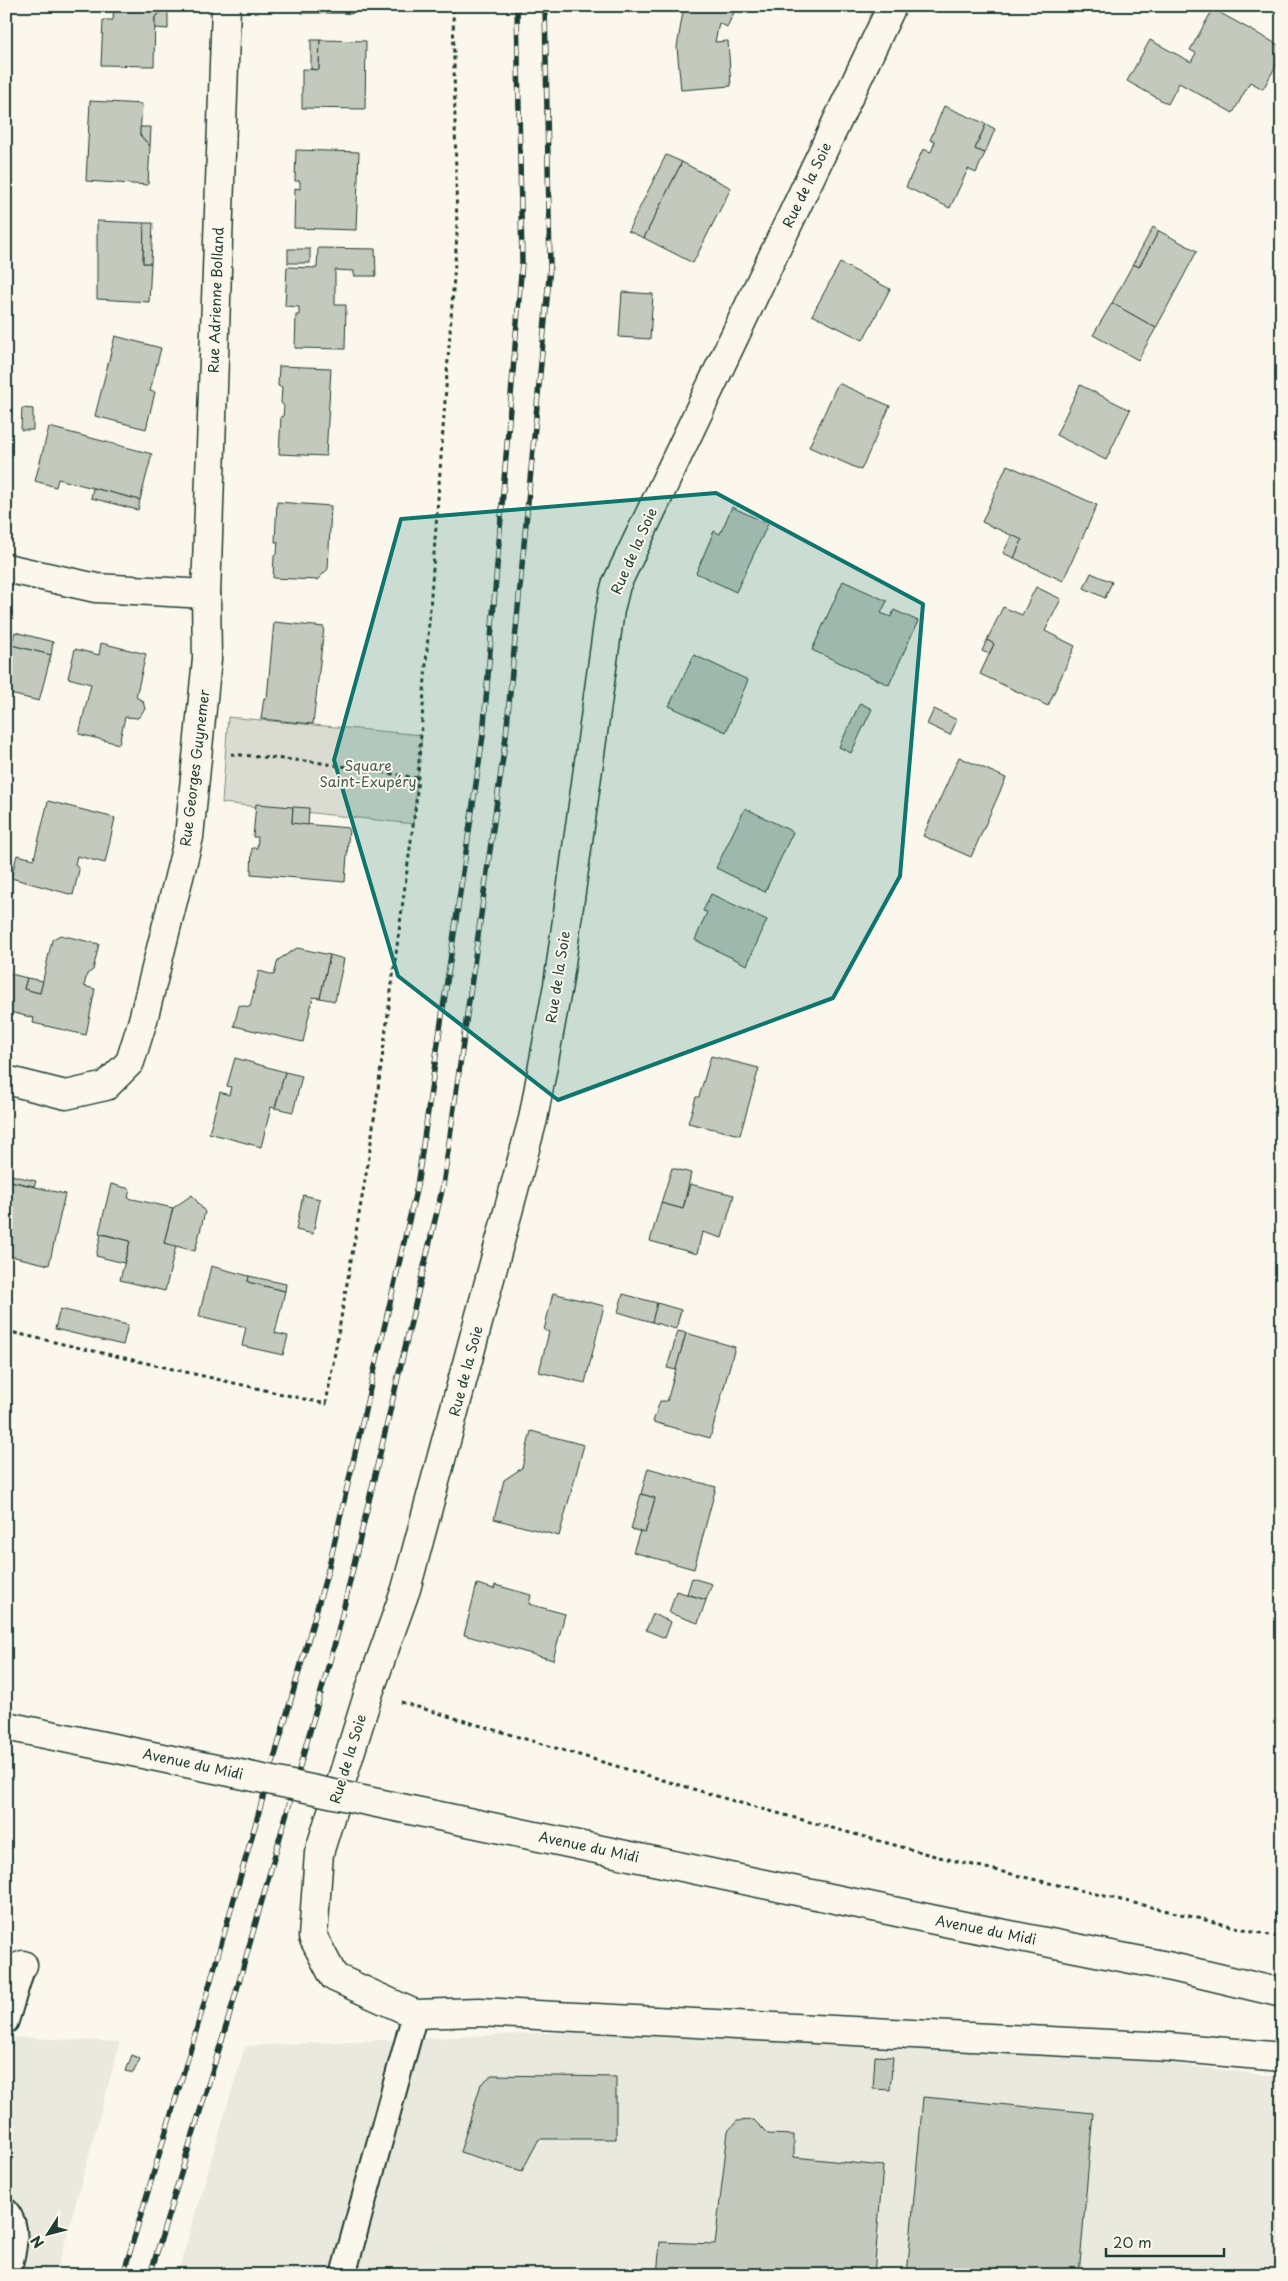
<svg xmlns="http://www.w3.org/2000/svg" width="1288" height="2281" font-family="'Playpen Sans',sans-serif">
	<style>
		.built { fill: #eae9de }
		.green { fill: #dbdcd1; stroke: #7d8c82 }
		.building { fill: #c4c9be; stroke: #1f3d34 }
		.lines { fill: none; stroke-linecap: round; stroke-linejoin: round }
		.lane-casing { stroke: #1f3d34; stroke-width: 28 }
		.street-casing { stroke: #1f3d34; stroke-width: 31 }
		.secondary-casing { stroke: #1f3d34; stroke-width: 31 }
		.path { stroke: #1f3d34; stroke-width: 3; stroke-dasharray: 4 4; stroke-linecap: butt }
		.lane { stroke: #fbf7ec; stroke-width: 24 }
		.street { stroke: #fbf7ec; stroke-width: 28 }
		.secondary { stroke: #fbf7ec; stroke-width: 28 }
		.rail-casing { stroke: #1f3d34; stroke-width: 5.5 }
		.rail { stroke: #fbf7ec; stroke-width: 4; stroke-dasharray: 11; stroke-linecap: butt }
		.secondary-bridge-casing { stroke: #1f3d34; stroke-width: 31; stroke-linecap: butt }
		.secondary-bridge { stroke: #fbf7ec; stroke-width: 28 }
		.marked { fill: #0f766e; fill-opacity: 0.2; stroke: #0f766e; stroke-width: 4; stroke-linejoin: round }
		.labels { text-anchor: middle; stroke-width: 4; stroke-linejoin: round; paint-order: stroke }
		.street-label { font-size: 14px; fill: #1f3d34; stroke: #fbf7ec }
		.park-label { font-size: 14px; fill: #455d53; stroke: #fbf7ec }
	</style>
	<rect width="100%" height="100%" fill="#fbf7ec"/>
	<filter id="ink" filterUnits="userSpaceOnUse"><feTurbulence type="fractalNoise" baseFrequency=".02" numOctaves="2"/><feDisplacementMap in="SourceGraphic" scale="10" xChannelSelector="R" yChannelSelector="G"/><feConvolveMatrix kernelMatrix="1 2 1 2 8 2 1 2 1" color-interpolation-filters="sRGB"/></filter>
	<g filter="url(#ink)">
		<g class="built">
			<polygon points="614,2030 1130,2059 1282,2077 1282,2275 177,2275 245,2046"/>
			<polygon points="6,2037 120,2042 56,2275 6,2275"/>
		</g>
		<polygon class="green" points="228,717 422,735 413,824 222,803"/>
		<g class="building">
			<polygon points="114,6 168,6 155,17 154,66 101,65 103,20 113,20"/>
			<rect x="302" y="6" width="41" height="7"/>
			<polygon points="343,6 352,6 352,14 343,13"/>
			<polygon points="684,6 737,6 727,27 719,23 715,42 728,41 731,86 681,90 677,47"/>
			<polygon points="168,7 168,29 155,28 155,17"/>
			<polygon points="1213,9 1282,47 1282,55 1263,89 1250,82 1233,113 1179,83 1168,104 1127,81 1150,40 1191,62 1196,53 1190,50"/>
			<polygon points="311,40 320,40 319,70 311,69"/>
			<polygon points="320,40 366,41 365,109 302,108 302,69 319,70"/>
			<polygon points="90,101 142,104 140,135 150,146 148,185 86,181"/>
			<polygon points="944,106 986,124 975,149 985,153 976,173 968,169 950,208 906,187 923,149 931,152 935,142 930,140"/>
			<polygon points="986,124 995,129 985,153 975,149"/>
			<polygon points="140,127 151,127 150,146 140,135"/>
			<polygon points="296,150 359,152 356,230 294,228 295,188 300,189 300,181 295,181"/>
			<polygon points="666,155 682,162 644,238 628,231"/>
			<polygon points="682,162 731,188 693,263 644,238"/>
			<polygon points="97,221 144,223 143,263 151,263 149,302 97,299"/>
			<polygon points="144,223 153,223 151,263 143,263"/>
			<polygon points="1153,227 1159,231 1139,267 1133,264"/>
			<polygon points="1159,231 1197,251 1156,328 1112,303 1133,264 1139,267"/>
			<polygon points="318,248 375,249 376,276 354,276 354,271 335,270 335,305 346,305 345,349 295,348 296,315 299,315 299,307 285,306 287,267 317,268"/>
			<rect x="288" y="249" width="22" height="14"/>
			<polygon points="840,263 890,289 863,340 812,315"/>
			<polygon points="622,292 653,294 650,339 619,337"/>
			<polygon points="1112,303 1156,328 1138,360 1093,335"/>
			<polygon points="115,336 161,348 150,391 155,392 146,429 95,416"/>
			<polygon points="279,366 331,368 326,456 279,454 281,416 283,417 284,406 281,403 282,387 278,386"/>
			<polygon points="838,383 890,406 861,470 809,447"/>
			<polygon points="1080,385 1130,410 1106,460 1056,435"/>
			<polygon points="22,408 33,409 33,430 21,430"/>
			<polygon points="49,427 152,454 140,500 58,479 56,487 35,481"/>
			<polygon points="1007,465 1097,505 1063,581 1014,558 1022,540 982,522"/>
			<polygon points="93,488 140,500 138,510 91,498"/>
			<polygon points="277,502 331,506 328,569 317,580 273,578 274,556 277,553 278,542 275,542"/>
			<polygon points="732,507 768,524 736,592 696,573 714,531 720,534"/>
			<polygon points="1012,535 1022,540 1014,558 1003,553"/>
			<polygon points="1091,573 1112,582 1105,598 1084,588"/>
			<polygon points="843,581 887,601 881,613 891,617 894,610 918,621 889,685 812,650"/>
			<polygon points="1036,587 1061,599 1045,631 1075,646 1048,706 980,674 994,644 987,640 1003,607 1022,615"/>
			<polygon points="274,622 324,627 313,724 261,719 264,698 267,698"/>
			<polygon points="15,632 53,642 51,655 11,645"/>
			<polygon points="6,637 13,639 11,645 51,655 39,701 6,693"/>
			<polygon points="987,640 994,644 989,654 982,651"/>
			<polygon points="101,643 146,654 136,697 143,701 145,709 138,718 125,717 119,744 79,734 91,684 68,678 75,649 99,655"/>
			<polygon points="694,655 748,680 726,732 669,706"/>
			<polygon points="860,703 872,709 851,753 839,747"/>
			<polygon points="934,709 957,720 950,735 927,724"/>
			<polygon points="959,757 1006,778 971,857 923,836"/>
			<polygon points="48,801 115,818 105,863 77,856 75,864 79,870 73,895 11,878 17,855 34,859"/>
			<polygon points="256,804 293,807 292,823 349,828 345,882 251,874 252,848 257,848 258,837 253,837"/>
			<polygon points="293,807 309,808 308,825 292,823"/>
			<polygon points="745,808 793,832 765,892 716,868"/>
			<polygon points="711,894 767,920 747,965 695,940 707,912 703,911"/>
			<polygon points="60,935 99,944 93,970 87,974 84,986 95,989 86,1035 33,1023 34,1018 6,1011 7,973 27,978 24,989 40,993 52,940"/>
			<polygon points="297,948 330,955 320,998 313,997 303,1042 234,1026 239,1005 250,1007 259,971 274,975 278,960"/>
			<polygon points="330,955 344,959 335,1001 320,998"/>
			<polygon points="27,978 43,981 40,993 24,989"/>
			<polygon points="711,1056 759,1068 740,1135 688,1123 696,1097 699,1097"/>
			<polygon points="235,1058 285,1072 275,1108 271,1107 261,1147 209,1133 220,1092 229,1095 231,1087 227,1086"/>
			<polygon points="285,1072 302,1076 293,1112 275,1108"/>
			<polygon points="672,1168 691,1173 683,1209 661,1203"/>
			<polygon points="6,1174 11,1175 10,1181 65,1194 49,1265 6,1255"/>
			<polygon points="11,1175 36,1181 34,1186 10,1181"/>
			<polygon points="111,1184 130,1189 128,1198 173,1208 164,1243 176,1246 165,1291 120,1280 130,1241 99,1233"/>
			<polygon points="690,1184 734,1195 722,1238 702,1232 697,1254 650,1241 661,1203 683,1209"/>
			<polygon points="192,1195 205,1212 195,1251 164,1243 173,1208"/>
			<polygon points="303,1195 320,1199 313,1234 296,1230"/>
			<polygon points="101,1234 130,1241 124,1263 96,1256"/>
			<polygon points="211,1266 249,1276 248,1282 285,1291 275,1333 288,1336 283,1355 242,1346 246,1327 199,1316"/>
			<polygon points="249,1276 286,1284 285,1291 248,1282"/>
			<polygon points="553,1293 604,1306 585,1383 539,1372 549,1332 544,1330"/>
			<polygon points="623,1294 657,1303 652,1322 618,1312"/>
			<polygon points="657,1303 681,1310 676,1329 652,1322"/>
			<polygon points="60,1309 128,1325 123,1345 55,1329"/>
			<polygon points="678,1331 686,1333 676,1370 667,1368"/>
			<polygon points="686,1333 735,1347 710,1438 653,1422 660,1401 667,1401"/>
			<polygon points="531,1431 584,1445 559,1536 494,1519 504,1480 522,1468"/>
			<polygon points="648,1468 716,1487 694,1569 633,1552 640,1531 645,1533 655,1498 641,1494"/>
			<polygon points="641,1494 655,1498 645,1533 631,1529"/>
			<polygon points="692,1578 712,1584 706,1600 687,1594"/>
			<polygon points="477,1584 494,1589 495,1585 531,1595 529,1604 565,1614 553,1660 464,1635"/>
			<polygon points="676,1591 706,1600 698,1623 669,1613"/>
			<polygon points="653,1614 671,1622 665,1638 646,1630"/>
			<polygon points="132,2055 140,2059 133,2073 126,2071"/>
			<polygon points="875,2056 893,2057 890,2090 873,2089"/>
			<polygon points="492,2075 616,2077 616,2139 539,2139 522,2171 460,2152 481,2084"/>
			<polygon points="923,2097 1093,2113 1079,2275 907,2275"/>
			<polygon points="754,2120 768,2134 794,2135 794,2157 883,2166 874,2275 657,2275 660,2242 715,2244 728,2131 737,2121"/>
		</g>
		<g class="lines">
			<defs>
				<g id="lane">
					<polyline points="6,2021 23,1965"/>
					<path d="M6 2211C21 2229 13 2254 7 2275"/>
					<polyline points="343,2275 415,2014"/>
				</g>
				<g id="street">
					<polyline points="892,6 616,585 610,610 558,985 533,1119 406,1589 369,1692 319,1853 313,1937 334,1977 415,2014 479,2012 1169,2047 1282,2057"/>
					<polyline points="6,568 96,588 206,594 207,659 189,837 143,1020 130,1062 106,1086 66,1095 6,1080"/>
					<polyline points="206,594 226,6"/>
					<polyline points="6,1973 23,1965"/>
				</g>
				<g id="secondary">
					<polyline points="6,1726 235,1773"/>
					<polyline points="358,1799 964,1926 1172,1967 1282,1993"/>
				</g>
			</defs>
			<use href="#lane" class="lane-casing"/>
			<use href="#street" class="street-casing"/>
			<use href="#secondary" class="secondary-casing"/>
			<g class="path">
				<polyline points="231,754 315,762 418,778"/>
				<polyline points="6,1331 326,1404 369,1157 416,803 457,235 453,6"/>
				<polyline points="401,1702 737,1802 931,1855 1282,1938"/>
			</g>
			<use href="#lane" class="lane"/>
			<use href="#street" class="street"/>
			<use href="#secondary" class="secondary"/>
			<defs>
				<g id="rail">
					<polyline points="123,2275 202,2011 328,1570 417,1186 483,736 522,262 517,6"/>
					<polyline points="150,2275 231,2010 338,1632 443,1186 506,736 550,267 545,6"/>
				</g>
			</defs>
			<use href="#rail" class="rail-casing"/>
			<use href="#rail" class="rail"/>
			<defs>
				<polyline id="secondary-bridge" points="235,1773 358,1799"/>
			</defs>
			<use href="#secondary-bridge" class="secondary-bridge-casing"/>
			<use href="#secondary-bridge" class="secondary-bridge"/>
		</g>
	</g>
	<path class="marked" d="M716 493 923 604 900 876 833 998 558 1100 398 976 334 760 401 519Z"/>
	<g class="labels">
		<g class="street-label">
			<text transform="translate(807 185) rotate(-64)" y="5">Rue de la Soie</text>
			<text transform="translate(216 300) rotate(-88)" y="5">Rue Adrienne Bolland</text>
			<text transform="translate(634 551) rotate(-66)" y="5">Rue de la Soie</text>
			<text transform="translate(195 768) rotate(-83)" y="5">Rue Georges Guynemer</text>
			<text transform="translate(558 977) rotate(-81)" y="5">Rue de la Soie</text>
			<text transform="translate(466 1371) rotate(-75)" y="5">Rue de la Soie</text>
			<text transform="translate(348 1759) rotate(-73)" y="5">Rue de la Soie</text>
			<text transform="translate(193 1764) rotate(12)" y="5">Avenue du Midi</text>
			<text transform="translate(589 1847) rotate(12)" y="5">Avenue du Midi</text>
			<text transform="translate(986 1930) rotate(11)" y="5">Avenue du Midi</text>
		</g>
		<g class="park-label">
			<text x="368" y="771">Square<tspan x="368" dy="16">Saint-Exupéry</tspan></text>
		</g>
	</g>
	<rect width="1288" height="2281" fill="none" stroke="#fbf7ec" stroke-width="25"/>
	<rect x="12" y="12" width="1263" height="2256" fill="none" stroke="#1f3d34" stroke-width="2" filter="url(#ink)"/>
	<g transform="translate(48 2234) rotate(234)" stroke="#fbf7ec" stroke-width="4" paint-order="stroke">
	<path d="M0-4L9 19L0 12L-9 19Z" fill="#1f3d34"/>
	<text y="-8" font-size="14" font-weight="bold" text-anchor="middle" fill="#1f3d34">N</text>
	</g>
	<path d="M1106 2248v8h118v-8" fill="none" stroke="#1f3d34" stroke-width="2.5"/>
	<text x="1113" y="2248" font-size="15" fill="#1f3d34" stroke="#fbf7ec" stroke-width="4" paint-order="stroke">20 m</text>
</svg>
